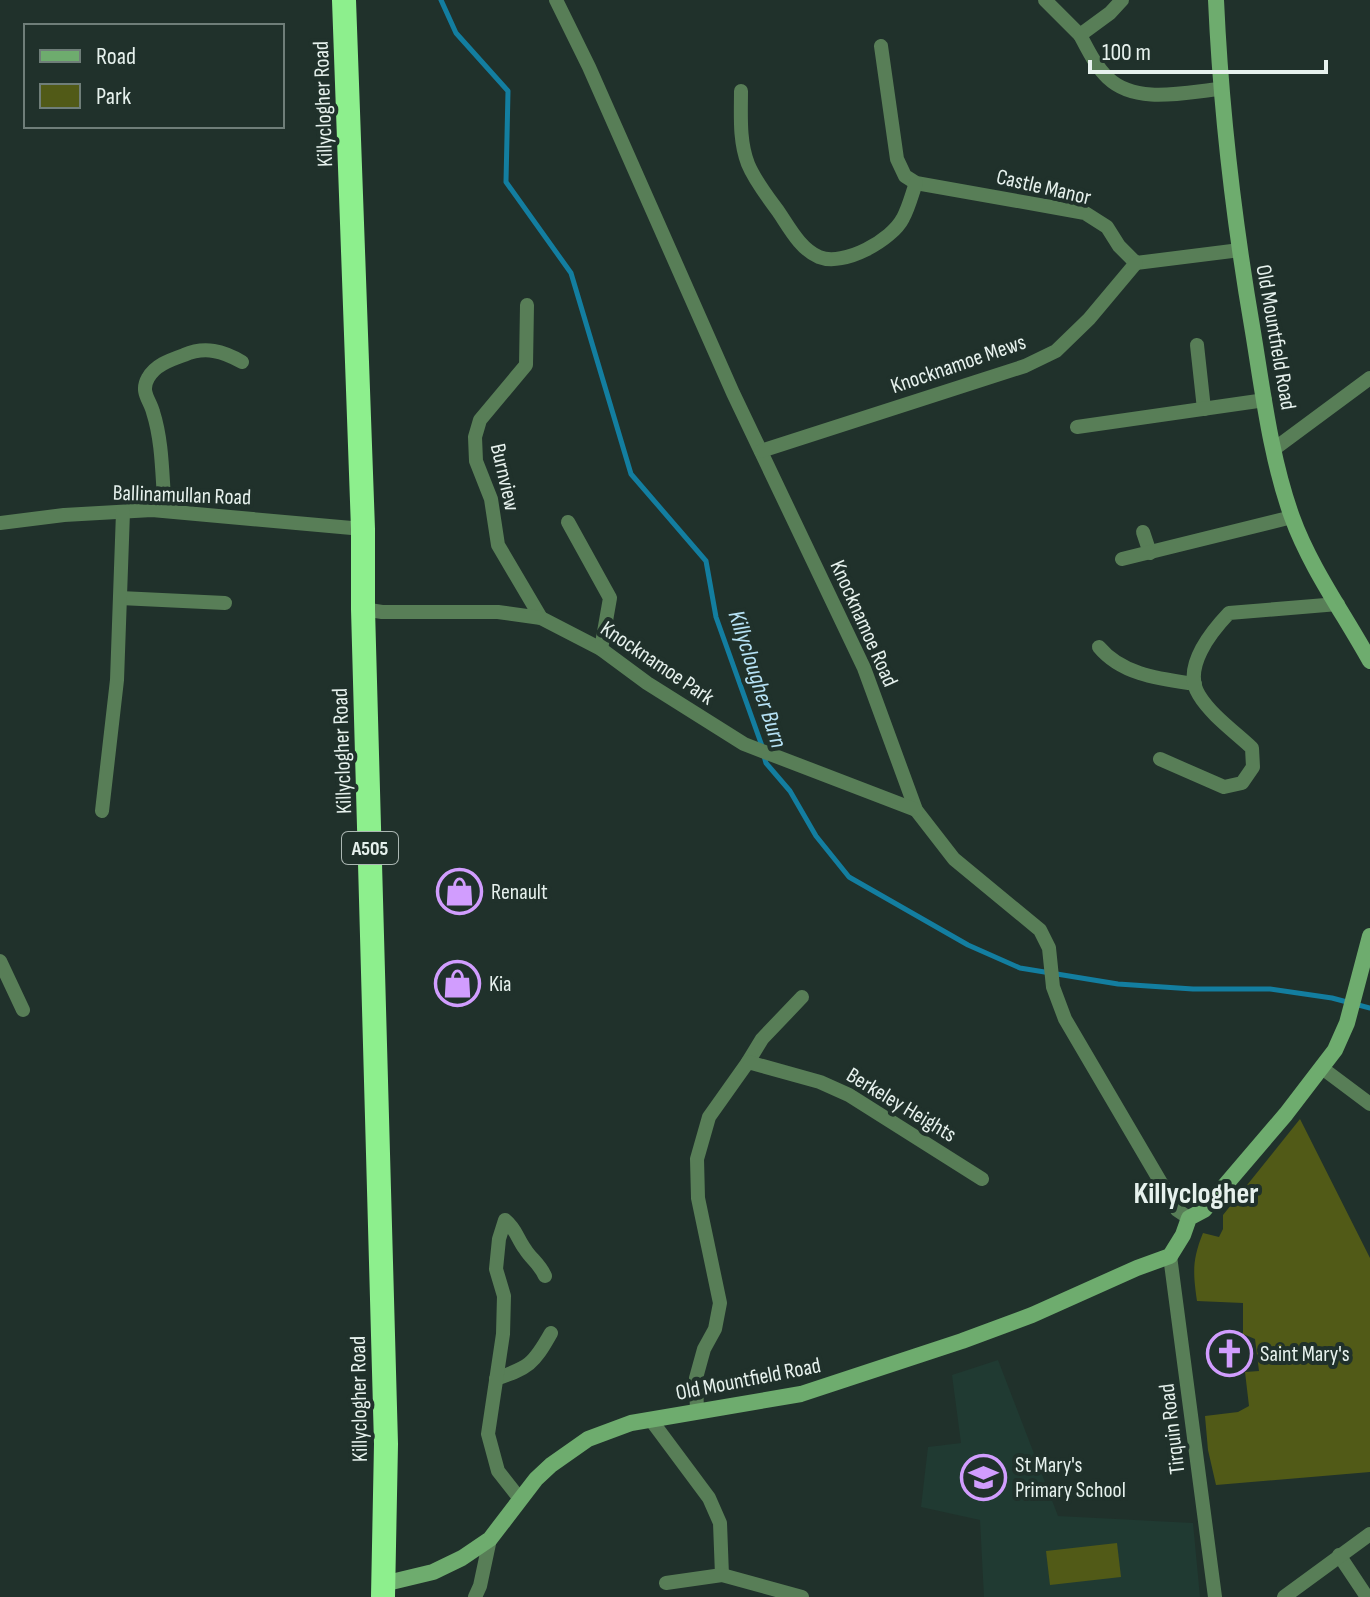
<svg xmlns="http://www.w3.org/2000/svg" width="1370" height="1597" font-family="'Sofia Sans Condensed',sans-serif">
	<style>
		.built { fill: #203a32 }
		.green { fill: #515a17 }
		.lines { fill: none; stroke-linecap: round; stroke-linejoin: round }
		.stream { stroke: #137ea0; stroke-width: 5 }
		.street { stroke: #587e57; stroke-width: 14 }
		.secondary { stroke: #6eac6e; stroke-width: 16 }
		.highway { stroke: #8def8d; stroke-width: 24 }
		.labels { text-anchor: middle; stroke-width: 8; stroke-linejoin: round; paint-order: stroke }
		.shield { fill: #20312b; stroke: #abb7b3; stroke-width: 2 }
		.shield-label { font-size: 20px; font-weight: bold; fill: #e6f1ed }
		.street-label { font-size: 22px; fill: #e6f1ed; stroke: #20312b }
		.poi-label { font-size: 22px; fill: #e6f1ed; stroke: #20312b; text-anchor: start }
		.water-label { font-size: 24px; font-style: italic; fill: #b6e2f5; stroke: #20312b }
		.district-label { font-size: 30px; font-weight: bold; fill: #e6f1ed; stroke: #20312b }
	</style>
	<rect width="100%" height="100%" fill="#20312b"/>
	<polygon class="built" points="998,1360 1058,1516 1193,1523 1200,1597 984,1597 980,1520 921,1507 928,1447 961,1443 952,1375"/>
	<g class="green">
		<path d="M1300 1119 1370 1258V1472L1216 1485 1208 1450 1205 1416 1238 1412 1249 1406 1245 1372 1259 1371 1255 1339 1243 1334V1303L1197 1301C1193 1273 1192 1260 1203 1233L1219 1237 1223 1229V1215Z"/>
		<polygon points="1117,1543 1121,1577 1050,1585 1046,1551"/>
	</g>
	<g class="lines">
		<g class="stream">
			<polyline points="441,0 456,33 508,91 506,182 571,273 631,474 706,561 716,617 762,746"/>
			<polyline points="764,756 766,763 790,791 816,836 849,877 968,945 1020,968 1118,984 1193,989 1270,989 1332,998 1370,1008"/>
		</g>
		<g class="street">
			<polyline points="556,0 589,67 733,393 864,668 916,810 954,859 1040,930 1049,948 1053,987 1065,1019 1177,1210 1189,1218"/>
			<polyline points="1045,0 1080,35"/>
			<path d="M1122 0 1110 13 1080 35C1088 50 1096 67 1108 78 1136 105 1186 92 1220 89"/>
			<polyline points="881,46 897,159 905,176 916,183 1085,213 1107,227 1119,246 1136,263 1240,250"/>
			<path d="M741 91C741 115 739 141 748 164 755 181 767 196 778 211 789 227 800 249 819 257 844 267 892 240 903 218 909 207 912 194 916 183"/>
			<polyline points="527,305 526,365 480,420 475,437 476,461 491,499 498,545 541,618"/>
			<polyline points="1197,345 1204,409"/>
			<polyline points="1077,427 1265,400"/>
			<polyline points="1274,449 1370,378"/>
			<polyline points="761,451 1025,366 1056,351 1089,319 1136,263"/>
			<path d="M165 511C162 479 163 443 153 412 150 400 140 392 148 378 155 365 170 360 184 355 205 346 223 351 242 362"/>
			<polyline points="568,522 610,598 601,649"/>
			<polyline points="0,523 64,515 152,510 363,529"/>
			<polyline points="1143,532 1150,553"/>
			<polyline points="1122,559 1292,517"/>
			<polyline points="120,598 225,603"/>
			<polyline points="363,609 382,612 498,612 541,618 601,649 647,683 744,744 916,810"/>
			<path d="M1099 647C1122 675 1161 679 1195 684"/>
			<path d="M1160 759 1224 787 1242 783 1253 767 1252 748C1235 732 1211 715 1199 695 1182 668 1211 632 1229 613L1338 604"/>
			<polyline points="102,811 117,680 123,512"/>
			<polyline points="0,961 23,1010"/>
			<polyline points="748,1062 762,1039 802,997"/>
			<polyline points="1322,1068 1370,1104"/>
			<polyline points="1170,1256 1215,1597"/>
			<path d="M496 1379C529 1367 533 1365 551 1333"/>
			<polyline points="697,1412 696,1378 704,1349 715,1329 720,1303 698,1198 697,1159 709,1117 748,1062 820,1082 849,1095 982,1179"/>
			<polyline points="651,1420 709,1498 720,1523 722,1575"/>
			<path d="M520 1499 498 1471 488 1434 503 1334 504 1296 496 1269 499 1239 505 1220C516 1229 517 1238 525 1249 531 1259 539 1263 545 1276"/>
			<polyline points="1339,1555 1367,1597"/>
			<polyline points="666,1583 722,1575 802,1597"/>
			<polyline points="475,1597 480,1586 490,1539"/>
			<polyline points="1284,1597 1370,1534"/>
		</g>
		<g class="secondary">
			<path d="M1216 0C1221 112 1234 222 1253 332 1263 393 1271 459 1292 517 1310 567 1344 614 1370 661"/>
			<polyline points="383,1584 433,1572 462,1558 490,1539 536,1479 551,1465 588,1439 631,1423 801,1394 962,1341 1032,1315 1137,1268 1170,1256 1183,1235 1189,1218 1204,1210 1286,1114 1335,1050 1347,1023 1370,936"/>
		</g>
		<polyline class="highway" points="344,0 363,529 363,609 386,1444 383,1597"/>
	</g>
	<defs>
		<symbol id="shop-ring" viewBox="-11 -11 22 22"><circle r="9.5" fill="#20312b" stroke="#d19dfe" stroke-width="1.5"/><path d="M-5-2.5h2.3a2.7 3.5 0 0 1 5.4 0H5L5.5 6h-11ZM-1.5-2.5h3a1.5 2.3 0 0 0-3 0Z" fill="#d19dfe"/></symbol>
		<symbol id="church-ring" viewBox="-11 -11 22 22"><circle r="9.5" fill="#20312b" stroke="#d19dfe" stroke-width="1.5"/><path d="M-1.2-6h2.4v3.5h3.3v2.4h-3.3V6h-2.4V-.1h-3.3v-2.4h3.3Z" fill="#d19dfe"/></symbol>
		<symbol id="school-ring" viewBox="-11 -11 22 22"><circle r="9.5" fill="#20312b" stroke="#d19dfe" stroke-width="1.5"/><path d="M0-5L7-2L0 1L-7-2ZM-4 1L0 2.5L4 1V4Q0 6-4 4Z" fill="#d19dfe"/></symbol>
	</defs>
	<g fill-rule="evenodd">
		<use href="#shop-ring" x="434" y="866" width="51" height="51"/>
		<use href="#shop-ring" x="432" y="958" width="51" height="51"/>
		<use href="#church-ring" x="1204" y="1328" width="51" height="51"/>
		<use href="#school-ring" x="958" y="1452" width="51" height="51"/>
	</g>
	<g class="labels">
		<rect class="shield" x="342" y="832" width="56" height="32" rx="6"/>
		<g class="shield-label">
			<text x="370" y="855">A505</text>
		</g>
		<g class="street-label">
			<text transform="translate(322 104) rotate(-92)" y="8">Killyclogher Road</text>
			<text transform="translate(1044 186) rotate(13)" y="8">Castle Manor</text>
			<text transform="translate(1277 337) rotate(80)" y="8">Old Mountfield Road</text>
			<text transform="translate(958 363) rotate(-19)" y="8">Knocknamoe Mews</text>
			<text transform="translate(506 477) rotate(77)" y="8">Burnview</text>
			<text transform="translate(182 494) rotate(2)" y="8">Ballinamullan Road</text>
			<text transform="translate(865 623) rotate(66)" y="8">Knocknamoe Road</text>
			<text transform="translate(658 662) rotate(34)" y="8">Knocknamoe Park</text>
			<text transform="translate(341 751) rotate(-92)" y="8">Killyclogher Road</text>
			<text transform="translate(902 1104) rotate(31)" y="8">Berkeley Heights</text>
			<text transform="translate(748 1378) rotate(-11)" y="8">Old Mountfield Road</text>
			<text transform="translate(358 1399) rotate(-91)" y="8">Killyclogher Road</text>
			<text transform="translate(1171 1429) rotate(-97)" y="8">Tirquin Road</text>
		</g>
		<g class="poi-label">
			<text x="491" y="899">Renault</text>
			<text x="489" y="991">Kia</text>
			<text x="1260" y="1361">Saint Mary's</text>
			<text x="1015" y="1472">St Mary's<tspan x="1015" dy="25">Primary School</tspan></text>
		</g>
		<g class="water-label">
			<text transform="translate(758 679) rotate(72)" y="8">Killyclougher Burn</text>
		</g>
		<g class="district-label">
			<text x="1196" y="1203">Killyclogher</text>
		</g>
	</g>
	<rect x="24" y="24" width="260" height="104" fill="#20312b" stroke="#6f7e79" stroke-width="2"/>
	<rect x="40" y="50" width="40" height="12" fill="#6eac6e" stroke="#6f7e79" stroke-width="2"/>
	<text x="96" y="64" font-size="24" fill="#e6f1ed">Road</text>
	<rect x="40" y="84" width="40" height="24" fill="#515a17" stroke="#6f7e79" stroke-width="2"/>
	<text x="96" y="104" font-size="24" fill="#e6f1ed">Park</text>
	<path d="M1090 60v12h236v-12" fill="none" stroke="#e6f1ed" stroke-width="4"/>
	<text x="1102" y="60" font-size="24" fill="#e6f1ed" stroke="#20312b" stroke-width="6" paint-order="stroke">100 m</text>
</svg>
